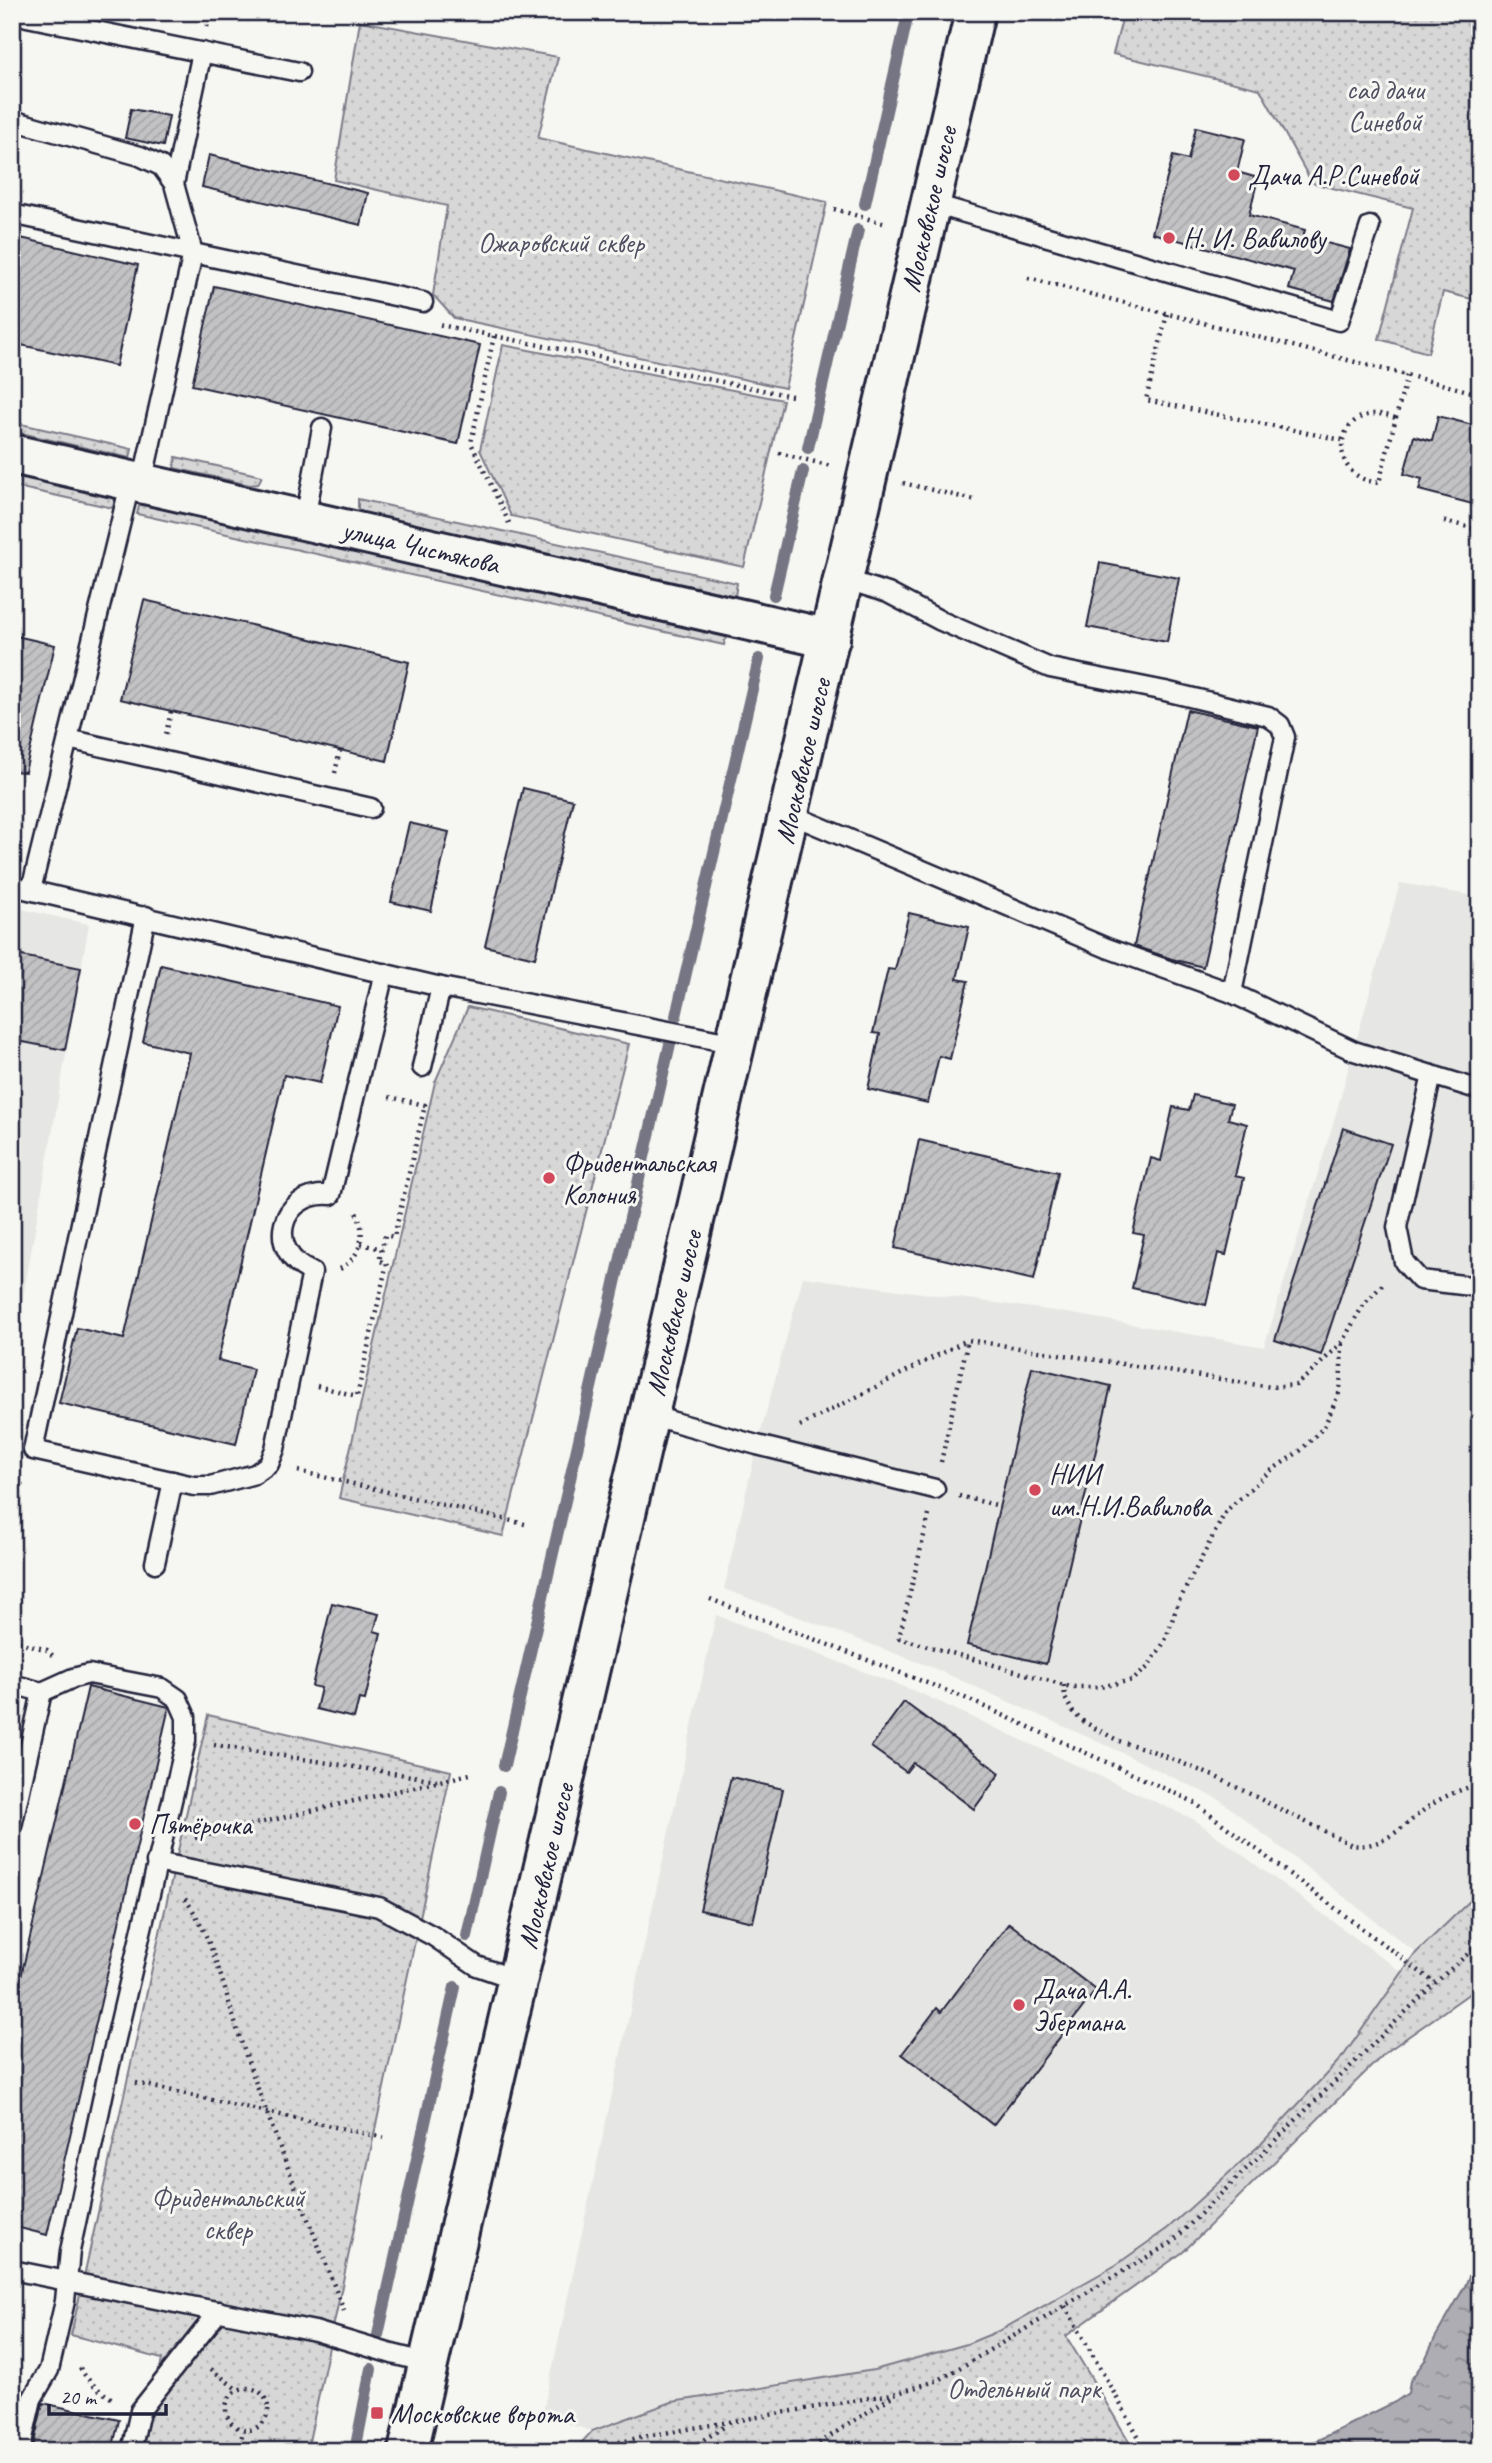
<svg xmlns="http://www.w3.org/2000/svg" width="1492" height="2463" font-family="Caveat,sans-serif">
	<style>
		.built { fill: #e6e6e4 }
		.green { fill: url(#green-dots); stroke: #7c7c89; stroke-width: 2 }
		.water { fill: url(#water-ripples); stroke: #757583; stroke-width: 2 }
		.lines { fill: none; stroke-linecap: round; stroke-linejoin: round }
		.stream { stroke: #757583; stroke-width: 12 }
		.building { fill: url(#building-hatch); stroke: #22223b; stroke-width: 2 }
		.lane-casing { stroke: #22223b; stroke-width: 23 }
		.secondary-casing { stroke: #22223b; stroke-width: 44 }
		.path { stroke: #22223b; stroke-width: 4.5; stroke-dasharray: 2 5; stroke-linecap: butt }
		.lane { stroke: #f6f6f2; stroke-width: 18 }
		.secondary { stroke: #f6f6f2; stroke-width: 38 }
		.poi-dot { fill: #d1495b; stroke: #f6f6f2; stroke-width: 2.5 }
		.labels { text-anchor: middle; stroke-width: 6; stroke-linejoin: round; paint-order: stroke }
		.park-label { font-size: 28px; fill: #4f4f62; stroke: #f6f6f2 }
		.poi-label { font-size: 28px; fill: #22223b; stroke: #f6f6f2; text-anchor: start }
		.street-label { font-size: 28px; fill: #22223b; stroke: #f6f6f2 }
	</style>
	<defs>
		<pattern id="green-dots" width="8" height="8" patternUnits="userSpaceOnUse" patternTransform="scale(1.75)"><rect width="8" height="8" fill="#d7d7d7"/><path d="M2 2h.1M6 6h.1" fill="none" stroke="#b8b8b9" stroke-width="1.8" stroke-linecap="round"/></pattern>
		<pattern id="water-ripples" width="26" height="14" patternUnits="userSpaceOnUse" patternTransform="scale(1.75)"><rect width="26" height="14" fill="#adadb3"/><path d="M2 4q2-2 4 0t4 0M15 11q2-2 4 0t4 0" fill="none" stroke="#8c8c93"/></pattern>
		<pattern id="building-hatch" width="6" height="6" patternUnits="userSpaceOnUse" patternTransform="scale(1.75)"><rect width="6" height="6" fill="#c2c2c4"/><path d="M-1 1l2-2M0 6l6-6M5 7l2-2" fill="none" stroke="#a6a6a9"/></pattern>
	</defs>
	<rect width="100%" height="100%" fill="#f6f6f2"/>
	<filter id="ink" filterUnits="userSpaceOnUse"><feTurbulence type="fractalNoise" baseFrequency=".0143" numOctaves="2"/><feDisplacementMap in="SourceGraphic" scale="14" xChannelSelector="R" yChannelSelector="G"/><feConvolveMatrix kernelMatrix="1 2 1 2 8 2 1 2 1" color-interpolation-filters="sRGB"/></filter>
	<g filter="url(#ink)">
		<g class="built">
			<polygon points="1400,883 1480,897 1480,1891 1416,1953 1220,1800 1112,1748 931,1667 724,1589 757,1445 803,1277 1055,1311 1264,1347 1333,1124"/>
			<polygon points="12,907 89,924 12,1360"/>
			<polygon points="716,1615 922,1694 1195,1820 1402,1972 1344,2055 1262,2143 1168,2228 1116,2265 1072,2291 1001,2330 967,2344 874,2370 672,2402 592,2431 542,2416"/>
		</g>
		<g class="green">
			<polygon points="1124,12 1480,12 1480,301 1443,292 1428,353 1379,339 1413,208 1312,183 1260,89 1113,54"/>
			<polygon points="360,21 558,57 538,138 827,202 785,388 454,318 433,295 447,206 334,180"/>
			<polygon points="503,345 783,400 744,567 511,516 480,450"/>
			<polygon points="12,422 132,449 130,458 12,431"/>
			<polygon points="176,457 262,476 258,484 250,485 174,468"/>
			<polygon points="12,474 115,497 113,508 12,486"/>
			<polygon points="358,499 737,583 735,596 365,514 358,509"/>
			<polygon points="140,502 727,633 724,645 137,514"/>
			<polygon points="468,1007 629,1044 503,1536 339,1498 435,1082"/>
			<polygon points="208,1715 451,1771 307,2451 142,2451 162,2359 71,2335"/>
			<polygon points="1480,1891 1480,1986 1385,2053 1183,2252 1066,2336 1135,2451 574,2451 592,2431 672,2402 874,2370 967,2344 1001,2330 1116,2265 1168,2228 1262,2143 1344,2055 1416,1953"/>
		</g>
		<polygon class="water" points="1480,2248 1480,2451 1291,2451 1320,2439 1395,2402 1408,2393 1410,2381 1425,2360 1435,2338 1465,2286"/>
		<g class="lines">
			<g class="stream">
				<polyline points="865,204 906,23"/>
				<polyline points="808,448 858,230"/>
				<polyline points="774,595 803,471"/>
				<polyline points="676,1016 759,659"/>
				<polyline points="504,1766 670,1044"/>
				<polyline points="467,1936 499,1792"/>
				<polyline points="378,2335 455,1987"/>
				<polyline points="355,2451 371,2369"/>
			</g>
		</g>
		<g class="building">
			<polygon points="131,109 169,116 163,146 125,138"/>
			<polygon points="1196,127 1245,139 1237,172 1258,178 1249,215 1305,230 1303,237 1350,249 1334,301 1289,289 1294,271 1152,233 1173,156 1188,160"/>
			<polygon points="209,155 368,193 361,225 202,187"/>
			<polygon points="12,236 138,265 116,366 12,343"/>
			<polygon points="214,286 480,345 458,444 192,385"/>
			<polygon points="1438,416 1480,427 1480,506 1419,490 1422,479 1404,474 1414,436 1432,441"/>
			<polygon points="1100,563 1179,578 1167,642 1087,627"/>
			<polygon points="144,600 409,662 387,761 120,699"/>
			<polygon points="12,635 55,645 25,772 12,771"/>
			<polygon points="1187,710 1258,726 1203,967 1172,959 1134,946"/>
			<polygon points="523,788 573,800 535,958 485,946"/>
			<polygon points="409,823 449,832 431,911 391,902"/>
			<polygon points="909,913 969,927 957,979 968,981 950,1059 939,1056 928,1103 868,1089 880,1034 873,1033 888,969 895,970"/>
			<polygon points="12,954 81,968 65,1050 12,1040"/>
			<polygon points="161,965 338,1006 320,1083 284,1075 218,1360 253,1369 236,1444 59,1403 77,1328 124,1339 190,1053 143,1042"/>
			<polygon points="1193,1095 1232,1104 1228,1119 1247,1124 1235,1176 1244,1178 1226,1255 1218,1253 1206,1305 1132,1288 1144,1235 1133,1233 1151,1158 1161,1161 1173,1107 1189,1110"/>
			<polygon points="1343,1128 1391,1144 1321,1355 1275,1340"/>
			<polygon points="919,1140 1058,1172 1034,1280 895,1248"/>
			<polygon points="1032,1367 1111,1386 1046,1664 967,1645"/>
			<polygon points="332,1603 379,1614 374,1631 381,1633 365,1700 359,1699 354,1718 316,1709 321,1688 312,1686"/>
			<polygon points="88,1687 169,1707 47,2235 12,2226 12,2015"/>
			<polygon points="904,1702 1000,1773 974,1809 913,1763 906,1772 871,1747"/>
			<polygon points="731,1777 783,1789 753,1922 700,1910"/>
			<polygon points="1009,1923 1096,1990 993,2125 902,2054 937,2008 941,2012"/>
			<polygon points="43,2403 119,2420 112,2451 32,2451"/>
		</g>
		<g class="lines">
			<defs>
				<g id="lane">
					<polyline points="28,12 27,17 299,72"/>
					<polyline points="12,120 140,156 161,166 174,184 193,253 12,214"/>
					<polyline points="174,184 202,52"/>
					<polyline points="930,203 1339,321 1370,226"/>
					<polyline points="142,483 193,253 423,302"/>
					<polyline points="305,519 322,428"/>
					<polyline points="844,579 888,593 941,621 1050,668 1165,691 1268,716 1280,725 1285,737 1232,993"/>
					<polyline points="68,739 371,808"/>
					<polyline points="790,814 1107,948 1232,993 1354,1051 1480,1090"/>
					<polyline points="12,886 441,987 736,1044"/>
					<polyline points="31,890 131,480"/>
					<path d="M146 916 33 1450 194 1486H210L255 1474 269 1464 275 1449 312 1272C264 1252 279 1191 331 1195L384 973"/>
					<polyline points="422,1067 441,987"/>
					<polyline points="1432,1075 1397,1227 1404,1262 1420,1280 1471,1286 1480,1283"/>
					<polyline points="649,1415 757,1445 935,1489"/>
					<polyline points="155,1563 173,1481"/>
					<polyline points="12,1684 42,1692"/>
					<polyline points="12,1826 42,1692 73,1678 89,1674 162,1688 178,1699 186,1717 186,1741 107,2077 70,2251 65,2301 49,2370 32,2399 20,2451"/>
					<polyline points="156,1862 379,1907 433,1936 477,1966 518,1980"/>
					<polyline points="12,2270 315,2331 392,2354 429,2363"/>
					<polyline points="131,2451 140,2411 219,2311"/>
				</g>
				<g id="secondary">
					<polyline points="12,454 830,639"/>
					<polyline points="408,2451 975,12"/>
				</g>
			</defs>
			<use href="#lane" class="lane-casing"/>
			<use href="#secondary" class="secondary-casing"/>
			<g class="path">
				<polyline points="207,27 210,12"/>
				<polyline points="834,209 886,224"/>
				<polyline points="1028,278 1480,394"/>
				<polyline points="1167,314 1146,400 1342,440"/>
				<polyline points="440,325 792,396"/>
				<polyline points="494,336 471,443 510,525"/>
				<path d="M1395 418C1339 395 1318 476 1379 483L1407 375"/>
				<polyline points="779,453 831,466"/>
				<polyline points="903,483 974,500"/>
				<polyline points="1444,521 1480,530"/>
				<polyline points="166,734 171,711"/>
				<polyline points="335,773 340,750"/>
				<polyline points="361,1244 382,1249"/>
				<path d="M340 1269C361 1257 368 1232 355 1211"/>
				<polyline points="317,1386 357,1396 387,1263 379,1261 385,1235 394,1237 425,1105 385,1096"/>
				<polyline points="800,1426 967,1340"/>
				<polyline points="941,1462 968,1340 1271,1387 1296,1385 1314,1370 1342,1342 1364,1304 1384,1283"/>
				<polyline points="298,1471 529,1525"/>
				<polyline points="959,1496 1000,1506"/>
				<polyline points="12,1511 23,1478"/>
				<polyline points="929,1515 899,1638 1071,1687 1100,1687 1133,1680 1148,1667 1165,1641 1178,1603 1226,1511 1269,1472 1300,1451 1324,1427 1340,1391 1342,1342"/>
				<polyline points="710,1599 963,1697 1192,1801 1435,1983"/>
				<polyline points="12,1640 47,1650 53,1656"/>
				<path d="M1064 1685 1065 1698 1073 1712 1081 1720 1093 1727 1119 1741 1150 1750 1216 1777 1352 1845C1387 1850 1408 1819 1434 1803 1447 1795 1464 1788 1480 1784"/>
				<polyline points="214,1745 437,1780"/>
				<polyline points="195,1838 470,1774"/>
				<path d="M185 1899C214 1936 227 2002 243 2047 274 2136 310 2223 344 2311"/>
				<polyline points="136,2083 385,2138"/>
				<polyline points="1065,2306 1140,2439 1139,2451"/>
				<path d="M80 2368C89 2383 100 2391 114 2400"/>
				<polyline points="211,2369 238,2390"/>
				<circle cx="247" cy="2409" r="21"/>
				<polyline points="239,2451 243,2431"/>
				<polyline points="585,2451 641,2437 898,2393 939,2380 1171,2243 1435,1983 1480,1943"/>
				<polyline points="686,2451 727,2425"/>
				<polyline points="807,2451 894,2395"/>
			</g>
			<use href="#lane" class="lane"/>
			<use href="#secondary" class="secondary"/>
		</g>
	</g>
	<g class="poi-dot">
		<circle cx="1234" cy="175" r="7"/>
		<circle cx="1169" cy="238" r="7"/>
		<circle cx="549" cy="1178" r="7"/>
		<circle cx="1035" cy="1490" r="7"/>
		<circle cx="135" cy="1824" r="7"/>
		<circle cx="1019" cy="2005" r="7"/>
		<rect x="370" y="2406" width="14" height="14" rx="3.5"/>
	</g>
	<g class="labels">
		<g class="park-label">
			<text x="1385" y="99">сад дачи<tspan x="1385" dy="32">Синевой</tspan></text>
			<text x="561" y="252">Ожаровский сквер</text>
			<text x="228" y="2207">Фридентальский<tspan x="228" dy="32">сквер</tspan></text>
			<text x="1024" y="2398">Отдельный парк</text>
		</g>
		<g class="poi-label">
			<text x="1248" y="185">Дача А.Р.Синевой</text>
			<text x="1183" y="248">Н. И. Вавилову</text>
			<text x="563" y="1172">Фридентальская<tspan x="563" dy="32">Колония</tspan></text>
			<text x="1049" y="1484">НИИ<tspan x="1049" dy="32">им.Н.И.Вавилова</tspan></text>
			<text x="149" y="1834">Пятёрочка</text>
			<text x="1033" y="1999">Дача А.А.<tspan x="1033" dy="32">Эбермана</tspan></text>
			<text x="391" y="2423">Московские ворота</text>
		</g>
		<g class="street-label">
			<text transform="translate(928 209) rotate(-77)" y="10">Московское шоссе</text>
			<text transform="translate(421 546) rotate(13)" y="10">улица Чистякова</text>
			<text transform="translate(802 761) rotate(-77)" y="10">Московское шоссе</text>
			<text transform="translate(673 1313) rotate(-77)" y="10">Московское шоссе</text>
			<text transform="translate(545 1866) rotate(-77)" y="10">Московское шоссе</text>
		</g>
	</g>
	<rect width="1492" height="2463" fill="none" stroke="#f6f6f2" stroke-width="42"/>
	<rect x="21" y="21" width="1450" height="2421" fill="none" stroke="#22223b" stroke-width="2.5" filter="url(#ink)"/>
	<path d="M49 2404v10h117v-10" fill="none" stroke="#22223b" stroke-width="3.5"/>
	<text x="60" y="2404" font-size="21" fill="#22223b" stroke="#f6f6f2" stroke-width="5" paint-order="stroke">20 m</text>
</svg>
